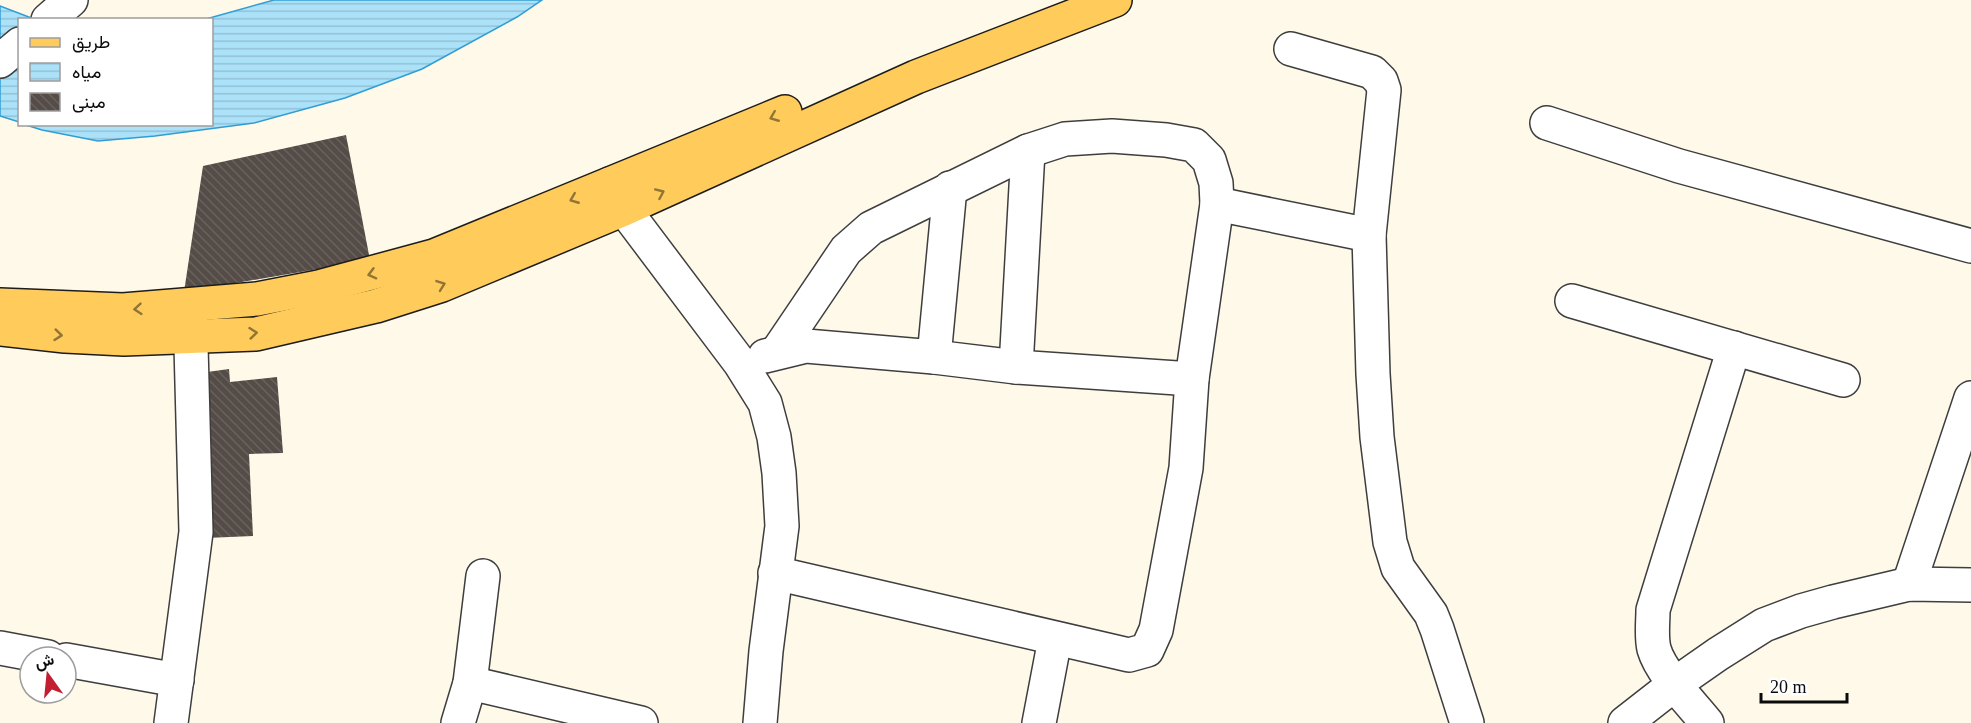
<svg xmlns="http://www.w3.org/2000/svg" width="1971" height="723" font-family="'Times New Roman',Vazirmatn,serif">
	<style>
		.water { fill: url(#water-rules); stroke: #2f9ed4; stroke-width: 1.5 }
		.building { fill: url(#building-back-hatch) }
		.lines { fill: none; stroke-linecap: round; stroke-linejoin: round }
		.minor-casing { stroke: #3e3e3e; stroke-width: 36 }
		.major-casing { stroke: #1c1c1c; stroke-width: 36 }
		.minor { stroke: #fff; stroke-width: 33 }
		.major { stroke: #ffcb5a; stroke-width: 33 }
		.oneway { stroke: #917536 }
	</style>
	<defs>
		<pattern id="water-rules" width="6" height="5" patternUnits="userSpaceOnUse" patternTransform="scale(1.5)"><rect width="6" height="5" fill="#ace2f9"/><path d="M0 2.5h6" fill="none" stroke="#93c1d4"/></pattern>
		<pattern id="building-back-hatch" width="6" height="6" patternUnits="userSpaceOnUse" patternTransform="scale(1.5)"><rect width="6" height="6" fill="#554c47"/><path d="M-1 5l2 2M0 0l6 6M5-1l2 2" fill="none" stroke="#68615d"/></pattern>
	</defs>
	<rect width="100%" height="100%" fill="#fff9ea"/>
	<g class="water">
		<polygon points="274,0 542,0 517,17 422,69 345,98 254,123 155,136 98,141 42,130 26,125 212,124 212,20 206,19"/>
		<polygon points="0,6 34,19 20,20 19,122 0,116"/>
	</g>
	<g class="building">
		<polygon points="346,135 370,260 184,292 203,166"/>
		<polygon points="229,369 230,382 277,377 283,453 249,454 253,536 206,538 200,373"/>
	</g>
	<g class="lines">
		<defs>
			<g id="minor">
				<polyline points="48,20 71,0"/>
				<polyline points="1291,49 1372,72 1381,81 1384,90 1369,235 1373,374 1377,437 1390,542 1398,568 1431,614 1437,629 1467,723"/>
				<polyline points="0,61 20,44"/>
				<polyline points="1547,123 1679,166 1971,246"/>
				<polyline points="610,184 624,209 740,363 765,403 774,437 779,473 782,526 766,651 760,723"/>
				<polyline points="1572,301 1843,380"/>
				<polyline points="777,352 846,250 871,228 1028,151 1065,139 1112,136 1166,140 1194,145 1209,160 1216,183 1217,204"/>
				<polyline points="765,356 806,346 934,357 1016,367 1192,379"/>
				<polyline points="934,357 950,188"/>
				<polyline points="1016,367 1028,151"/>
				<polyline points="775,573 1129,655 1147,650 1156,630 1186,468 1192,379 1217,204 1369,235"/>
				<polyline points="1909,584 1971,398"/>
				<polyline points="0,648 48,657"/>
				<polyline points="66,660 177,680"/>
				<polyline points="470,683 641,723"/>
				<polyline points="171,723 196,532 190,309"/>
				<polyline points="458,723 470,683 483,576"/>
				<polyline points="1039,723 1055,639"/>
				<polyline points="1625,723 1675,684 1718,654 1764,625 1801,611 1833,602 1909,584 1971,585"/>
				<path d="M1707 723C1691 703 1661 673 1654 649 1651 637 1653 622 1653 610L1734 348"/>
			</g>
			<g id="major">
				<polyline points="0,305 123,310 257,299 319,287 434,256 785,112"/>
				<polyline points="0,329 65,336 124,339 256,334 376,306 442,285 624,209 916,77 1115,0"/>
			</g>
		</defs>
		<use href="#minor" class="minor-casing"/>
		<use href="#major" class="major-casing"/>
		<use href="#minor" class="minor"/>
		<use href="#major" class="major"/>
	</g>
	<defs><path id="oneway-chevron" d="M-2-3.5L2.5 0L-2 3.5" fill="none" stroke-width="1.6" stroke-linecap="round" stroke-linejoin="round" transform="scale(1.5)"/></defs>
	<g class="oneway">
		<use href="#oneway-chevron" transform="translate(774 117) rotate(158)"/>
		<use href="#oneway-chevron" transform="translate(660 193) rotate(-24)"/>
		<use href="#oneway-chevron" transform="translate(574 199) rotate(158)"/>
		<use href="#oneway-chevron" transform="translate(372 274) rotate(165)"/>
		<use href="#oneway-chevron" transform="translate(441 285) rotate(-20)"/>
		<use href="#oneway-chevron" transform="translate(138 309) rotate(175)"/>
		<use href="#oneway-chevron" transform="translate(253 333) rotate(-6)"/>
		<use href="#oneway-chevron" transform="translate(58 335) rotate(6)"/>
	</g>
	<rect x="18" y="18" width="195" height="108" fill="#ffffff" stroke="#9d9d9d" stroke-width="1.5"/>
	<rect x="30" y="38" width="30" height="9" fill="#ffcb5a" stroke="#9d9d9d" stroke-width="1.5"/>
	<text x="72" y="48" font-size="18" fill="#0b0b0b">طريق</text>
	<rect x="30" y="63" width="30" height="18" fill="url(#water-rules)" stroke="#9d9d9d" stroke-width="1.5"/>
	<text x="72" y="78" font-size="18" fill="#0b0b0b">مياه</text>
	<rect x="30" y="93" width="30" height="18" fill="url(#building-back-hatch)" stroke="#9d9d9d" stroke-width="1.5"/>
	<text x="72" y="108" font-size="18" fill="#0b0b0b">مبنى</text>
	<g transform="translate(48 675) rotate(345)"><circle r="28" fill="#ffffff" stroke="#9d9d9d" stroke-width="1.5"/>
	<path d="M0-4.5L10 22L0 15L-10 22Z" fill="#c21d31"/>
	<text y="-9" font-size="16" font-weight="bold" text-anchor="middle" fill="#0b0b0b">ش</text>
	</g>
	<path d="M1761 693v9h86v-9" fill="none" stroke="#0b0b0b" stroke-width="3"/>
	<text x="1770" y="693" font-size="18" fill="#0b0b0b" stroke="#ffffff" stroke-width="4.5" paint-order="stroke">20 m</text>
</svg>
